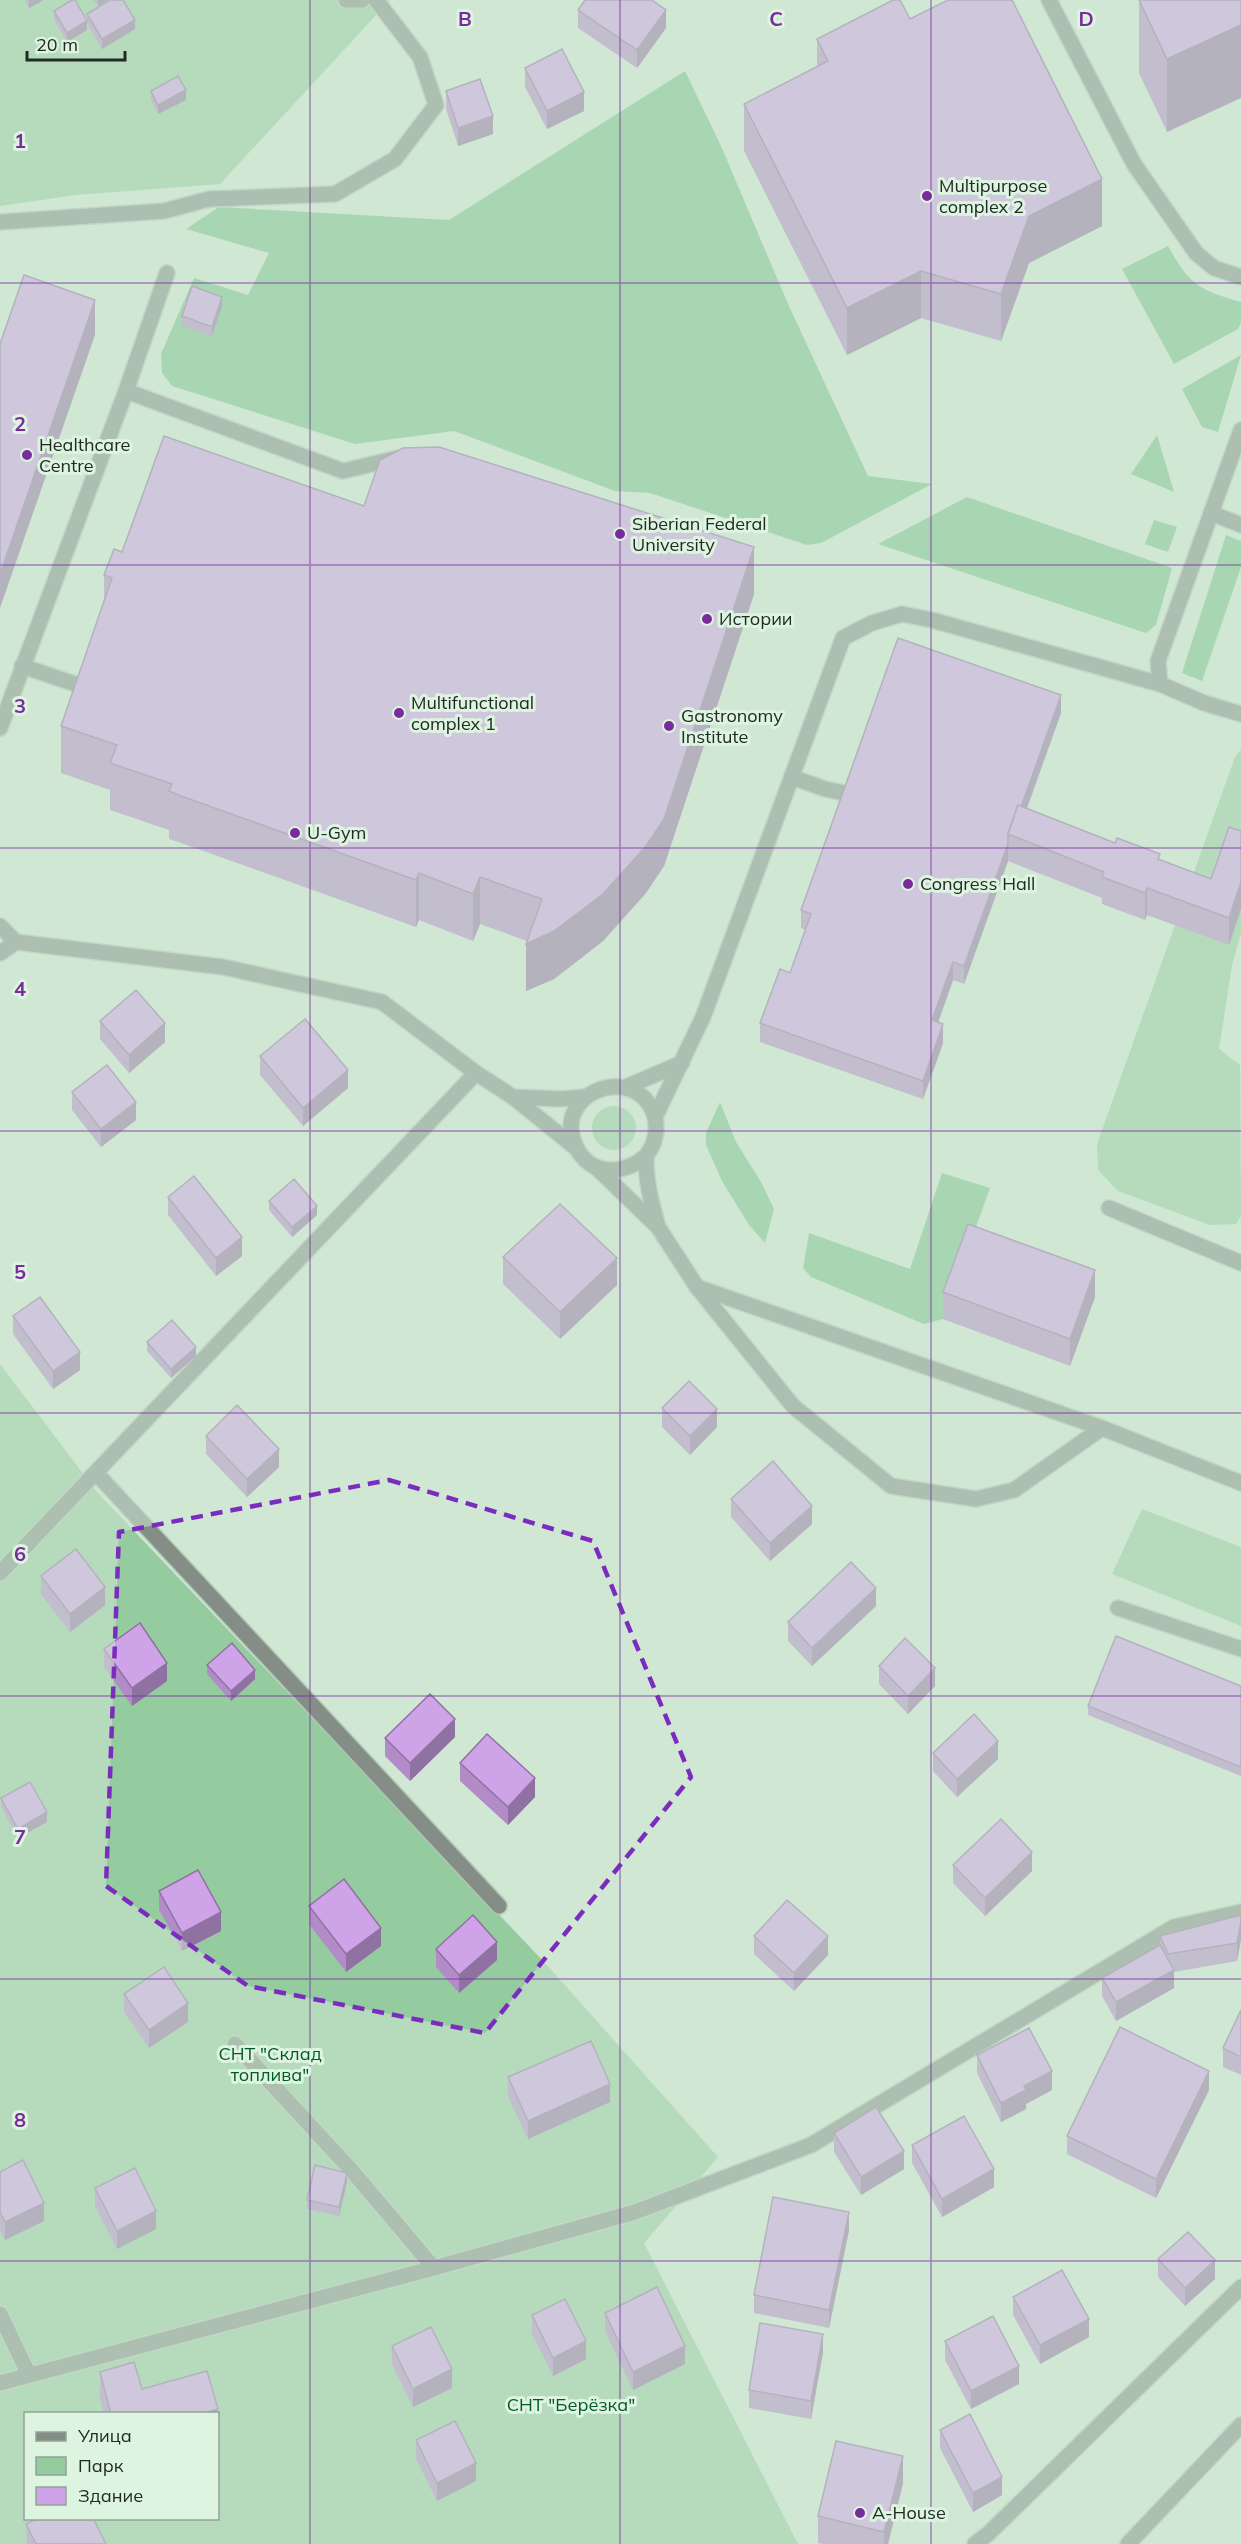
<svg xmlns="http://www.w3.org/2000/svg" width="1241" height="2544" font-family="Mulish,sans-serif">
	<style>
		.green { fill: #94cb9f; fill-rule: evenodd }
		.forest { fill: #7ac089 }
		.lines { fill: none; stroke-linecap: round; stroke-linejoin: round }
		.minor-casing { stroke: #b0c5b4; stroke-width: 18 }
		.minor { stroke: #848e86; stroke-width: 15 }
		.wall { fill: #b18cc7 }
		.shaded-wall { fill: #9072a2 }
		.building { fill: #cea3e7; stroke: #9072a2; stroke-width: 1.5 }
		.marked { fill: none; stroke: #7b2cbf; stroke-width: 4.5; stroke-dasharray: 12 8; stroke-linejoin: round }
		.grid { fill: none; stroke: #792b9c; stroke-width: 1.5; stroke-opacity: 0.55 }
		.poi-dot { fill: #792b9c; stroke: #ddf4e1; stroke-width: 2 }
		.labels { text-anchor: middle; stroke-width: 6; stroke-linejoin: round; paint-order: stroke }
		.poi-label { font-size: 18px; fill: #212a23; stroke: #ddf4e1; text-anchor: start }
		.park-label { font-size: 18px; fill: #035927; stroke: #ddf4e1 }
		.grid-label { font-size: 20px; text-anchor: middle; font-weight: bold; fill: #792b9c; stroke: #ddf4e1; stroke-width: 6; stroke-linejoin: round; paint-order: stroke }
	</style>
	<rect width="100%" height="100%" fill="#d0e7d4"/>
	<g class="green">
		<polygon points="0,0 390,0 220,184 76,195 0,206"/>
		<polygon points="1241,750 1241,933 1232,965 1219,1049 1240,1065 1241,1216 1236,1224 1210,1225 1118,1191 1098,1170 1097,1144 1235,757"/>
		<circle cx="614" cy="1128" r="22"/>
		<path d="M0 1364 97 1492 545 1963 718 2157 644 2243 798 2544H0ZM26 2414H218V2518H26Z"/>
		<polygon points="1142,1509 1241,1547 1241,1626 1112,1574"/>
	</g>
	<g class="forest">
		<polygon points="685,71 721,146 788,304 868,476 932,484 821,543 807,545 650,493 615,491 454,431 355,444 172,386 162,373 161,354 194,278 248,295 269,253 186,229 219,207 449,220"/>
		<path d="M1168 246C1189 284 1198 290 1241 302V322L1238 329 1174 364 1122 269Z"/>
		<polygon points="1241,355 1218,432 1202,427 1182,389"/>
		<polygon points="1157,435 1174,492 1131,474"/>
		<polygon points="967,497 1172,568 1156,625 1146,633 878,544"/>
		<polygon points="1154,520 1177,527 1168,552 1145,544"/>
		<polygon points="1226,535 1241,541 1241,567 1202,681 1182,673"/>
		<polygon points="720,1102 736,1142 761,1182 774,1209 765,1243 749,1225 722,1181 706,1145 706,1133"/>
		<polygon points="942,1173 990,1188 943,1319 924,1324 811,1277 803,1268 809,1233 910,1269"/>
	</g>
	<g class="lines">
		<defs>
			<g id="minor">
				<polyline points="346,0 362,0"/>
				<polyline points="1049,0 1134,164 1196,253 1214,268 1241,277"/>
				<polyline points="0,222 164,211 209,199 335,194 395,159 436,105 420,57 376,0"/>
				<polyline points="126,391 343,471 398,458"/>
				<polyline points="1211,513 1241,525"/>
				<polyline points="22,666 90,689"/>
				<polyline points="1160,684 1204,703 1241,714"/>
				<polyline points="0,728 126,391 167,273"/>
				<polyline points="792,777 825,789 849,794"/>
				<polyline points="0,926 16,942 223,967 382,1002 476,1073 513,1097 576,1148"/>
				<polyline points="0,953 16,942"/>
				<polyline points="626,1087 682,1063"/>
				<polyline points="513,1097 561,1099 585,1097"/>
				<polyline points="655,1117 703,1017 843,638 872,623 902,614 932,620 1160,684 1158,661 1241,430"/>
				<path d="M646 1156C620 1178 584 1175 573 1139 559 1095 623 1067 649 1104 657 1116 658 1131 653 1144 651 1150 646 1153 646 1160 646 1183 652 1205 658 1227"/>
				<polyline points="596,1167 658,1227 697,1287 1102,1428 1241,1483"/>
				<polyline points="1109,1208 1241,1263"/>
				<polyline points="697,1287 793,1406 891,1486 976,1499 1014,1490 1102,1428"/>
				<polyline points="96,1473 499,1906"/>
				<polyline points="0,1573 476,1073"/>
				<polyline points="1118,1608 1241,1649"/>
				<polyline points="235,2044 353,2172 434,2268"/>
				<polyline points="0,2314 29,2375"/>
				<polyline points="0,2383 434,2268 635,2212 811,2145 1174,1927 1241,1912"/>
				<polyline points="975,2544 988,2534 1241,2287"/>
				<polyline points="1128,2544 1241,2425"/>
			</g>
		</defs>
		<use href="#minor" class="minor-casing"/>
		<use href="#minor" class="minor"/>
	</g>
	<g class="wall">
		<polygon points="25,0 42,0 42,1 29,8"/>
		<polygon points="94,0 108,0 98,6"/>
		<polygon points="1139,0 1241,0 1167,132 1139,73"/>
		<polygon points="578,10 666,28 637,68 578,28"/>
		<polygon points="54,11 87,20 87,14 135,29 102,49 87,23 87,30 67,42 54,20"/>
		<polygon points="910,19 1102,226 1029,263 1001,341 921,318 847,355 744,151 744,104 817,67 817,39"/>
		<polygon points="525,68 584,111 547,129 525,87"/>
		<polygon points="151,91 186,100 158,114 151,100"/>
		<polygon points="446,91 493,134 458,146 446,109"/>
		<polygon points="222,306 212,336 182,326 182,316"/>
		<polygon points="364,506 754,594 664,866 646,893 603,941 554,979 526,991 527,941 480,924 473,941 419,920 416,927 181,843 169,839 169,830 110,810 110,790 61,773 61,726 104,601 104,575 122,552"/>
		<polygon points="1061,713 1027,809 1115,843 1211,879 1229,827 1229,945 1147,915 1145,920 1102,904 1102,898 1008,861 964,984 953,980 938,1023 943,1043 923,1099 760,1042 760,1023 790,973 805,930 801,928 801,910"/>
		<polygon points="100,1021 165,1042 129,1073 100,1039"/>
		<polygon points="260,1056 348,1088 303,1126 260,1075"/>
		<polygon points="72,1092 136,1120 101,1147 72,1110"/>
		<polygon points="168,1197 242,1256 216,1276 168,1215"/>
		<polygon points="269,1201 317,1215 292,1237 269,1210"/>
		<polygon points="503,1257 617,1285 560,1339 503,1284"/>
		<polygon points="943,1292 1095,1297 1070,1366 943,1319"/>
		<polygon points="13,1316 80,1370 53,1389 13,1334"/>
		<polygon points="147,1342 196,1356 171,1378 147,1351"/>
		<polygon points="662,1408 717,1427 690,1455 662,1427"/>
		<polygon points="206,1436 279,1467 247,1497 206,1454"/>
		<polygon points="731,1499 812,1524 770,1561 731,1517"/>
		<polygon points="41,1576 105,1605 70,1632 41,1594"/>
		<polygon points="876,1606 812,1666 788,1641 788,1622"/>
		<polygon points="104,1649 167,1681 132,1706 104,1667"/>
		<polygon points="207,1665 255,1679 231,1701 207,1674"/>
		<polygon points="879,1666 935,1686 908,1714 879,1684"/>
		<polygon points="1241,1686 1241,1776 1088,1715 1088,1706"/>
		<polygon points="455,1737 410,1781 385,1756 385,1738"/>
		<polygon points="933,1753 998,1759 957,1797 933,1771"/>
		<polygon points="460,1763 535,1797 508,1825 460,1781"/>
		<polygon points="1,1798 47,1822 18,1838 1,1807"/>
		<polygon points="953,1865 1032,1871 985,1916 953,1883"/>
		<polygon points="159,1891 221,1931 182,1951 159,1910"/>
		<polygon points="309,1906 381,1946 346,1972 309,1924"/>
		<polygon points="1241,1915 1237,1961 1174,1972 1174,1988 1116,2021 1102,1996 1102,1978 1160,1946 1160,1936"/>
		<polygon points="754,1936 828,1955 794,1991 754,1954"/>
		<polygon points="436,1949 497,1960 459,1993 436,1967"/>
		<polygon points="124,1994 188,2022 149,2048 124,2012"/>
		<polygon points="1241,2010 1241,2075 1223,2067 1223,2048"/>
		<polygon points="977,2055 1052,2090 1026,2104 1026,2109 1001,2122 977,2073"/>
		<polygon points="508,2077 610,2102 528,2139 508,2096"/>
		<polygon points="1209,2090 1156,2198 1067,2154 1067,2136"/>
		<polygon points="834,2133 904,2169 861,2195 834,2152"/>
		<polygon points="912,2145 994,2187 942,2217 912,2163"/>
		<polygon points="0,2172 44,2221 5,2240 0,2230"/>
		<polygon points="347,2182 339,2216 307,2209 307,2200"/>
		<polygon points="95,2188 156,2229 117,2249 95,2206"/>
		<polygon points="849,2230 829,2328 754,2313 754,2295"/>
		<polygon points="1158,2259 1215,2279 1185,2306 1158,2277"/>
		<polygon points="1013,2297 1089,2337 1040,2364 1013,2315"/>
		<polygon points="605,2313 685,2364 633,2390 605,2331"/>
		<polygon points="532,2315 586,2359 553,2376 532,2334"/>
		<polygon points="945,2341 1019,2384 971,2409 945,2360"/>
		<polygon points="392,2346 452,2388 413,2407 392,2365"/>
		<polygon points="823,2352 811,2419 749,2408 749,2390"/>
		<polygon points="100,2372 142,2389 218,2414 104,2414 100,2398"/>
		<polygon points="940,2430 1002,2495 973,2512 940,2448"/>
		<polygon points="416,2440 476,2481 437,2501 416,2459"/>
		<polygon points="903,2483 888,2544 822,2544 818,2543 818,2516"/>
		<polygon points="26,2524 106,2544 27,2544"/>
	</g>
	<g class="shaded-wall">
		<polygon points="29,0 42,0 42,1 29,8"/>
		<polygon points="98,0 108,0 98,6"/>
		<polygon points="666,10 666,28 637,68 637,50"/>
		<polygon points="135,20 135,29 102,49 102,39"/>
		<polygon points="87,21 87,30 67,42 67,33"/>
		<polygon points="1241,25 1241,98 1167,132 1167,59"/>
		<polygon points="186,90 186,100 158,114 158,105"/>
		<polygon points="584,92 584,111 547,129 547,111"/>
		<polygon points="493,116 493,134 458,146 458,128"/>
		<polygon points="1102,179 1102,226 1029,263 1001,341 1001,294 1029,216"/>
		<polygon points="921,271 921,318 847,355 847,308"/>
		<polygon points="222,297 222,306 212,336 212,327"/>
		<polygon points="95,300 95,335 0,608 0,574"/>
		<polygon points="754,547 754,594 664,866 646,893 603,941 554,979 526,991 526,944"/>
		<polygon points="1061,695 1061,713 1016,837 1011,835"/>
		<polygon points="1008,844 1008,861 964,984 964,966"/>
		<polygon points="419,873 419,920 416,927 416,880"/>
		<polygon points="480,877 480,924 473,941 473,894"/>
		<polygon points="1241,882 1241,909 1229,945 1229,918"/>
		<polygon points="1147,888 1147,915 1145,920 1145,893"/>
		<polygon points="953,962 953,980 932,1039 932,1020"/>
		<polygon points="165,1023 165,1042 129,1073 129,1055"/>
		<polygon points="943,1024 943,1043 923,1099 923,1081"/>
		<polygon points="348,1070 348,1088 303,1126 303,1108"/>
		<polygon points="136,1102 136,1120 101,1147 101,1129"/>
		<polygon points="317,1206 317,1215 292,1237 292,1227"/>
		<polygon points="242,1237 242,1256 216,1276 216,1258"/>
		<polygon points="617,1258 617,1285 560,1339 560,1312"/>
		<polygon points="1095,1270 1095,1297 1070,1366 1070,1339"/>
		<polygon points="196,1347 196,1356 171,1378 171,1369"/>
		<polygon points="80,1352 80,1370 53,1389 53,1371"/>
		<polygon points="717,1409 717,1427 690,1455 690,1436"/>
		<polygon points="279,1449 279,1467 247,1497 247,1479"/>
		<polygon points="812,1506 812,1524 770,1561 770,1543"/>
		<polygon points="105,1587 105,1605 70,1632 70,1614"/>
		<polygon points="876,1588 876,1606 812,1666 812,1648"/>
		<polygon points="167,1663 167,1681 132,1706 132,1688"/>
		<polygon points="935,1668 935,1686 908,1714 908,1696"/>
		<polygon points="255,1670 255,1679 231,1701 231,1691"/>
		<polygon points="455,1719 455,1737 410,1781 410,1763"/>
		<polygon points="998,1741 998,1759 957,1797 957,1779"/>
		<polygon points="535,1778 535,1797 508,1825 508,1807"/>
		<polygon points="47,1812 47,1822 18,1838 18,1829"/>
		<polygon points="1032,1852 1032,1871 985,1916 985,1898"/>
		<polygon points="221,1912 221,1931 182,1951 182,1933"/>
		<polygon points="1241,1922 1241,1940 1237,1961 1237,1943"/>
		<polygon points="381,1928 381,1946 346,1972 346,1954"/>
		<polygon points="828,1936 828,1955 794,1991 794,1973"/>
		<polygon points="497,1942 497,1960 459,1993 459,1975"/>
		<polygon points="1174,1970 1174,1988 1116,2021 1116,2002"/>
		<polygon points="188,2003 188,2022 149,2048 149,2030"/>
		<polygon points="1052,2071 1052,2090 1026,2104 1026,2109 1001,2122 1001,2103 1024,2086"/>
		<polygon points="1209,2071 1209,2090 1156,2198 1156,2179"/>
		<polygon points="610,2084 610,2102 528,2139 528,2121"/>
		<polygon points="904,2151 904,2169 861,2195 861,2177"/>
		<polygon points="994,2169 994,2187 942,2217 942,2199"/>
		<polygon points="347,2173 347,2182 339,2216 339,2207"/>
		<polygon points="44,2203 44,2221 5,2240 5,2222"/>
		<polygon points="156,2211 156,2229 117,2249 117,2231"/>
		<polygon points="849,2212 849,2230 829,2328 829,2310"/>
		<polygon points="1215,2260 1215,2279 1185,2306 1185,2288"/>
		<polygon points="1089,2319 1089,2337 1040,2364 1040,2345"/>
		<polygon points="823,2334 823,2352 811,2419 811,2401"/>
		<polygon points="586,2341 586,2359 553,2376 553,2358"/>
		<polygon points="685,2346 685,2364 633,2390 633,2372"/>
		<polygon points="1019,2366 1019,2384 971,2409 971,2391"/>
		<polygon points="452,2369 452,2388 413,2407 413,2389"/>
		<polygon points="218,2409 218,2435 218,2414 200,2414"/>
		<polygon points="903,2456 903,2483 888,2544 884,2544 884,2532"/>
		<polygon points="476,2463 476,2481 437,2501 437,2483"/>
		<polygon points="1002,2477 1002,2495 973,2512 973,2493"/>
	</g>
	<g class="building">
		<polygon points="72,0 75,0 87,21 67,33 54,11"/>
		<polygon points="110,0 123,0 135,20 102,39 87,14"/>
		<polygon points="585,0 652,0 666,10 637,50 578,10"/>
		<polygon points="893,0 900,0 910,19 948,0 1012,0 1102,179 1029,216 1001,294 921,271 847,308 744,104 828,61 817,39"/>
		<polygon points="1139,0 1241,0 1241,25 1167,59"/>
		<polygon points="562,49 584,92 547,111 525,68"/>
		<polygon points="178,76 186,90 158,105 151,91"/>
		<polygon points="480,79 493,116 458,128 446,91"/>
		<polygon points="24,275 95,300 0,574 0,344"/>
		<polygon points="192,286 222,297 212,327 182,316"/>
		<polygon points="164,436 364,506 380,460 403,448 439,447 754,547 664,819 646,846 603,894 554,931 526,944 542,899 480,877 473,894 419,873 416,880 181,796 169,791 172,784 110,763 117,745 61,726 112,578 104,575 114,549 122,552"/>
		<polygon points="898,638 1061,695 1021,807 1018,805 1008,834 1008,844 964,966 953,962 932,1020 943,1024 923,1081 760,1023 780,969 790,973 811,914 801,910"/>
		<polygon points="1018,805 1115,843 1117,838 1160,854 1158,859 1211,879 1229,827 1241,831 1241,882 1229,918 1147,888 1145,893 1102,877 1104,872 1008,834"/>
		<polygon points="136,990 165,1023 129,1055 100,1021"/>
		<polygon points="305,1019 348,1070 303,1108 260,1056"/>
		<polygon points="107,1065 136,1102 101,1129 72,1092"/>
		<polygon points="194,1176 242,1237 216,1258 168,1197"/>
		<polygon points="294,1179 317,1206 292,1227 269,1201"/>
		<polygon points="560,1204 617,1258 560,1312 503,1257"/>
		<polygon points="968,1224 1095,1270 1070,1339 943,1292"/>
		<polygon points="40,1297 80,1352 53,1371 13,1316"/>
		<polygon points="172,1320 196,1347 171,1369 147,1342"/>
		<polygon points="689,1381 717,1409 690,1436 662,1408"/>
		<polygon points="237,1405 279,1449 247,1479 206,1436"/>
		<polygon points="773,1461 812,1506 770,1543 731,1499"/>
		<polygon points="76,1549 105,1587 70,1614 41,1576"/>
		<polygon points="851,1562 876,1588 812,1648 788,1622"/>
		<polygon points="140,1623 167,1663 132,1688 104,1649"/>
		<polygon points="1116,1636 1241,1686 1241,1767 1088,1706"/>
		<polygon points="905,1638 935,1668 908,1696 879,1666"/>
		<polygon points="232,1643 255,1670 231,1691 207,1665"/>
		<polygon points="430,1694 455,1719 410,1763 385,1738"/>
		<polygon points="974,1714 998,1741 957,1779 933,1753"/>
		<polygon points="487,1734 535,1778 508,1807 460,1763"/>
		<polygon points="30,1782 47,1812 18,1829 1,1798"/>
		<polygon points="1001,1819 1032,1852 985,1898 953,1865"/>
		<polygon points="198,1870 221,1912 182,1933 159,1891"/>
		<polygon points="344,1879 381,1928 346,1954 309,1906"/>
		<polygon points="787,1900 828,1936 794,1973 754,1936"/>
		<polygon points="473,1915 497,1942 459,1975 436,1949"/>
		<polygon points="1241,1915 1241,1922 1237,1943 1168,1954 1160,1936"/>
		<polygon points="1160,1945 1174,1970 1116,2002 1102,1978"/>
		<polygon points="164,1967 188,2003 149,2030 124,1994"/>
		<polygon points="1241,2010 1241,2057 1223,2048"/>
		<polygon points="1120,2027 1209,2071 1156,2179 1067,2136"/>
		<polygon points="1029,2028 1052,2071 1024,2086 1026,2090 1001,2103 977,2055"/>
		<polygon points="591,2041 610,2084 528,2121 508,2077"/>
		<polygon points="876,2107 904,2151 861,2177 834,2133"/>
		<polygon points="964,2116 994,2169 942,2199 912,2145"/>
		<polygon points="23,2160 44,2203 5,2222 0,2212 0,2172"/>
		<polygon points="315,2165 347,2173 339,2207 307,2200"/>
		<polygon points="135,2168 156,2211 117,2231 95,2188"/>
		<polygon points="773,2197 849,2212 829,2310 754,2295"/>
		<polygon points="1188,2232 1215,2260 1185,2288 1158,2259"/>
		<polygon points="1062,2270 1089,2319 1040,2345 1013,2297"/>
		<polygon points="657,2287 685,2346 633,2372 605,2313"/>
		<polygon points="565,2299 586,2341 553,2358 532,2315"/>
		<polygon points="993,2316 1019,2366 971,2391 945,2341"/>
		<polygon points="760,2323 823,2334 811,2401 749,2390"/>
		<polygon points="431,2327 452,2369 413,2389 392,2346"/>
		<polygon points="134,2362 142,2389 207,2371 218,2409 200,2414 111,2414 100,2372"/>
		<polygon points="970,2414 1002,2477 973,2493 940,2430"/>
		<polygon points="455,2421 476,2463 437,2483 416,2440"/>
		<polygon points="836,2441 903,2456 884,2532 818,2516"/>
		<polygon points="38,2518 93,2518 106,2544 36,2544 26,2524"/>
	</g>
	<path d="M0 0H1241V2544H0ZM389 1480 593 1541 691 1777 485 2033 248 1986 106 1886 119 1532Z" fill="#d0e7d4" fill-opacity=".55" fill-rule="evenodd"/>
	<path class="marked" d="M389 1480 593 1541 691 1777 485 2033 248 1986 106 1886 119 1532Z"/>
	<path class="grid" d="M310 0V2544M620 0V2544M931 0V2544M0 283H1241M0 565H1241M0 848H1241M0 1131H1241M0 1413H1241M0 1696H1241M0 1979H1241M0 2261H1241"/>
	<g class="poi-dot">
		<circle cx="927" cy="196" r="6"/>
		<circle cx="27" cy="455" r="6"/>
		<circle cx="620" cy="534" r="6"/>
		<circle cx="707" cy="619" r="6"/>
		<circle cx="399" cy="713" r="6"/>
		<circle cx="669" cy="726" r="6"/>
		<circle cx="295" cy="833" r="6"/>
		<circle cx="908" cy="884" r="6"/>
		<circle cx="860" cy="2513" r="6"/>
	</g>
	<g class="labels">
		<g class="poi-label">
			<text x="939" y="192">Multipurpose<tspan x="939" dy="21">complex 2</tspan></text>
			<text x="39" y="451">Healthcare<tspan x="39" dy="21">Centre</tspan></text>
			<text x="632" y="530">Siberian Federal<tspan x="632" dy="21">University</tspan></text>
			<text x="719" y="625">Истории</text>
			<text x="411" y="709">Multifunctional<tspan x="411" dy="21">complex 1</tspan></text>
			<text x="681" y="722">Gastronomy<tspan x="681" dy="21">Institute</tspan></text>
			<text x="307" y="839">U-Gym</text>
			<text x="920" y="890">Congress Hall</text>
			<text x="872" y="2519">A-House</text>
		</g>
		<g class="park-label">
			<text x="270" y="2060">СНТ "Склад<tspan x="270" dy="21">топлива"</tspan></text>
			<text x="571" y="2411">СНТ "Берёзка"</text>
		</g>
	</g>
	<g class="grid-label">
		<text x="465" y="26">B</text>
		<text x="776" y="26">C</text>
		<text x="1086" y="26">D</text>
		<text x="20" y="148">1</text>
		<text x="20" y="431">2</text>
		<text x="20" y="713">3</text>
		<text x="20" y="996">4</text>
		<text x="20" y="1279">5</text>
		<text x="20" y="1561">6</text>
		<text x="20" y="1844">7</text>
		<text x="20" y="2127">8</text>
	</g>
	<rect x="24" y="2412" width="195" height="108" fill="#ddf4e1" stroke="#92a395" stroke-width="1.5"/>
	<rect x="36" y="2432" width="30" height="9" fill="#848e86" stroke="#92a395" stroke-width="1.5"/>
	<text x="78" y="2442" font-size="18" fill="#212a23">Улица</text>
	<rect x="36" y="2457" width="30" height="18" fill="#94cb9f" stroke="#92a395" stroke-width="1.5"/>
	<text x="78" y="2472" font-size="18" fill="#212a23">Парк</text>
	<rect x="36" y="2487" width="30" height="18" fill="#cea3e7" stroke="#92a395" stroke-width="1.5"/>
	<text x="78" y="2502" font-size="18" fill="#212a23">Здание</text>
	<path d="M27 51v9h98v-9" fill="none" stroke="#212a23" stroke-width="3"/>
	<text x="36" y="51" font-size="18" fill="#212a23" stroke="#ddf4e1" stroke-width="4.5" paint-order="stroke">20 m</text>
</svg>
